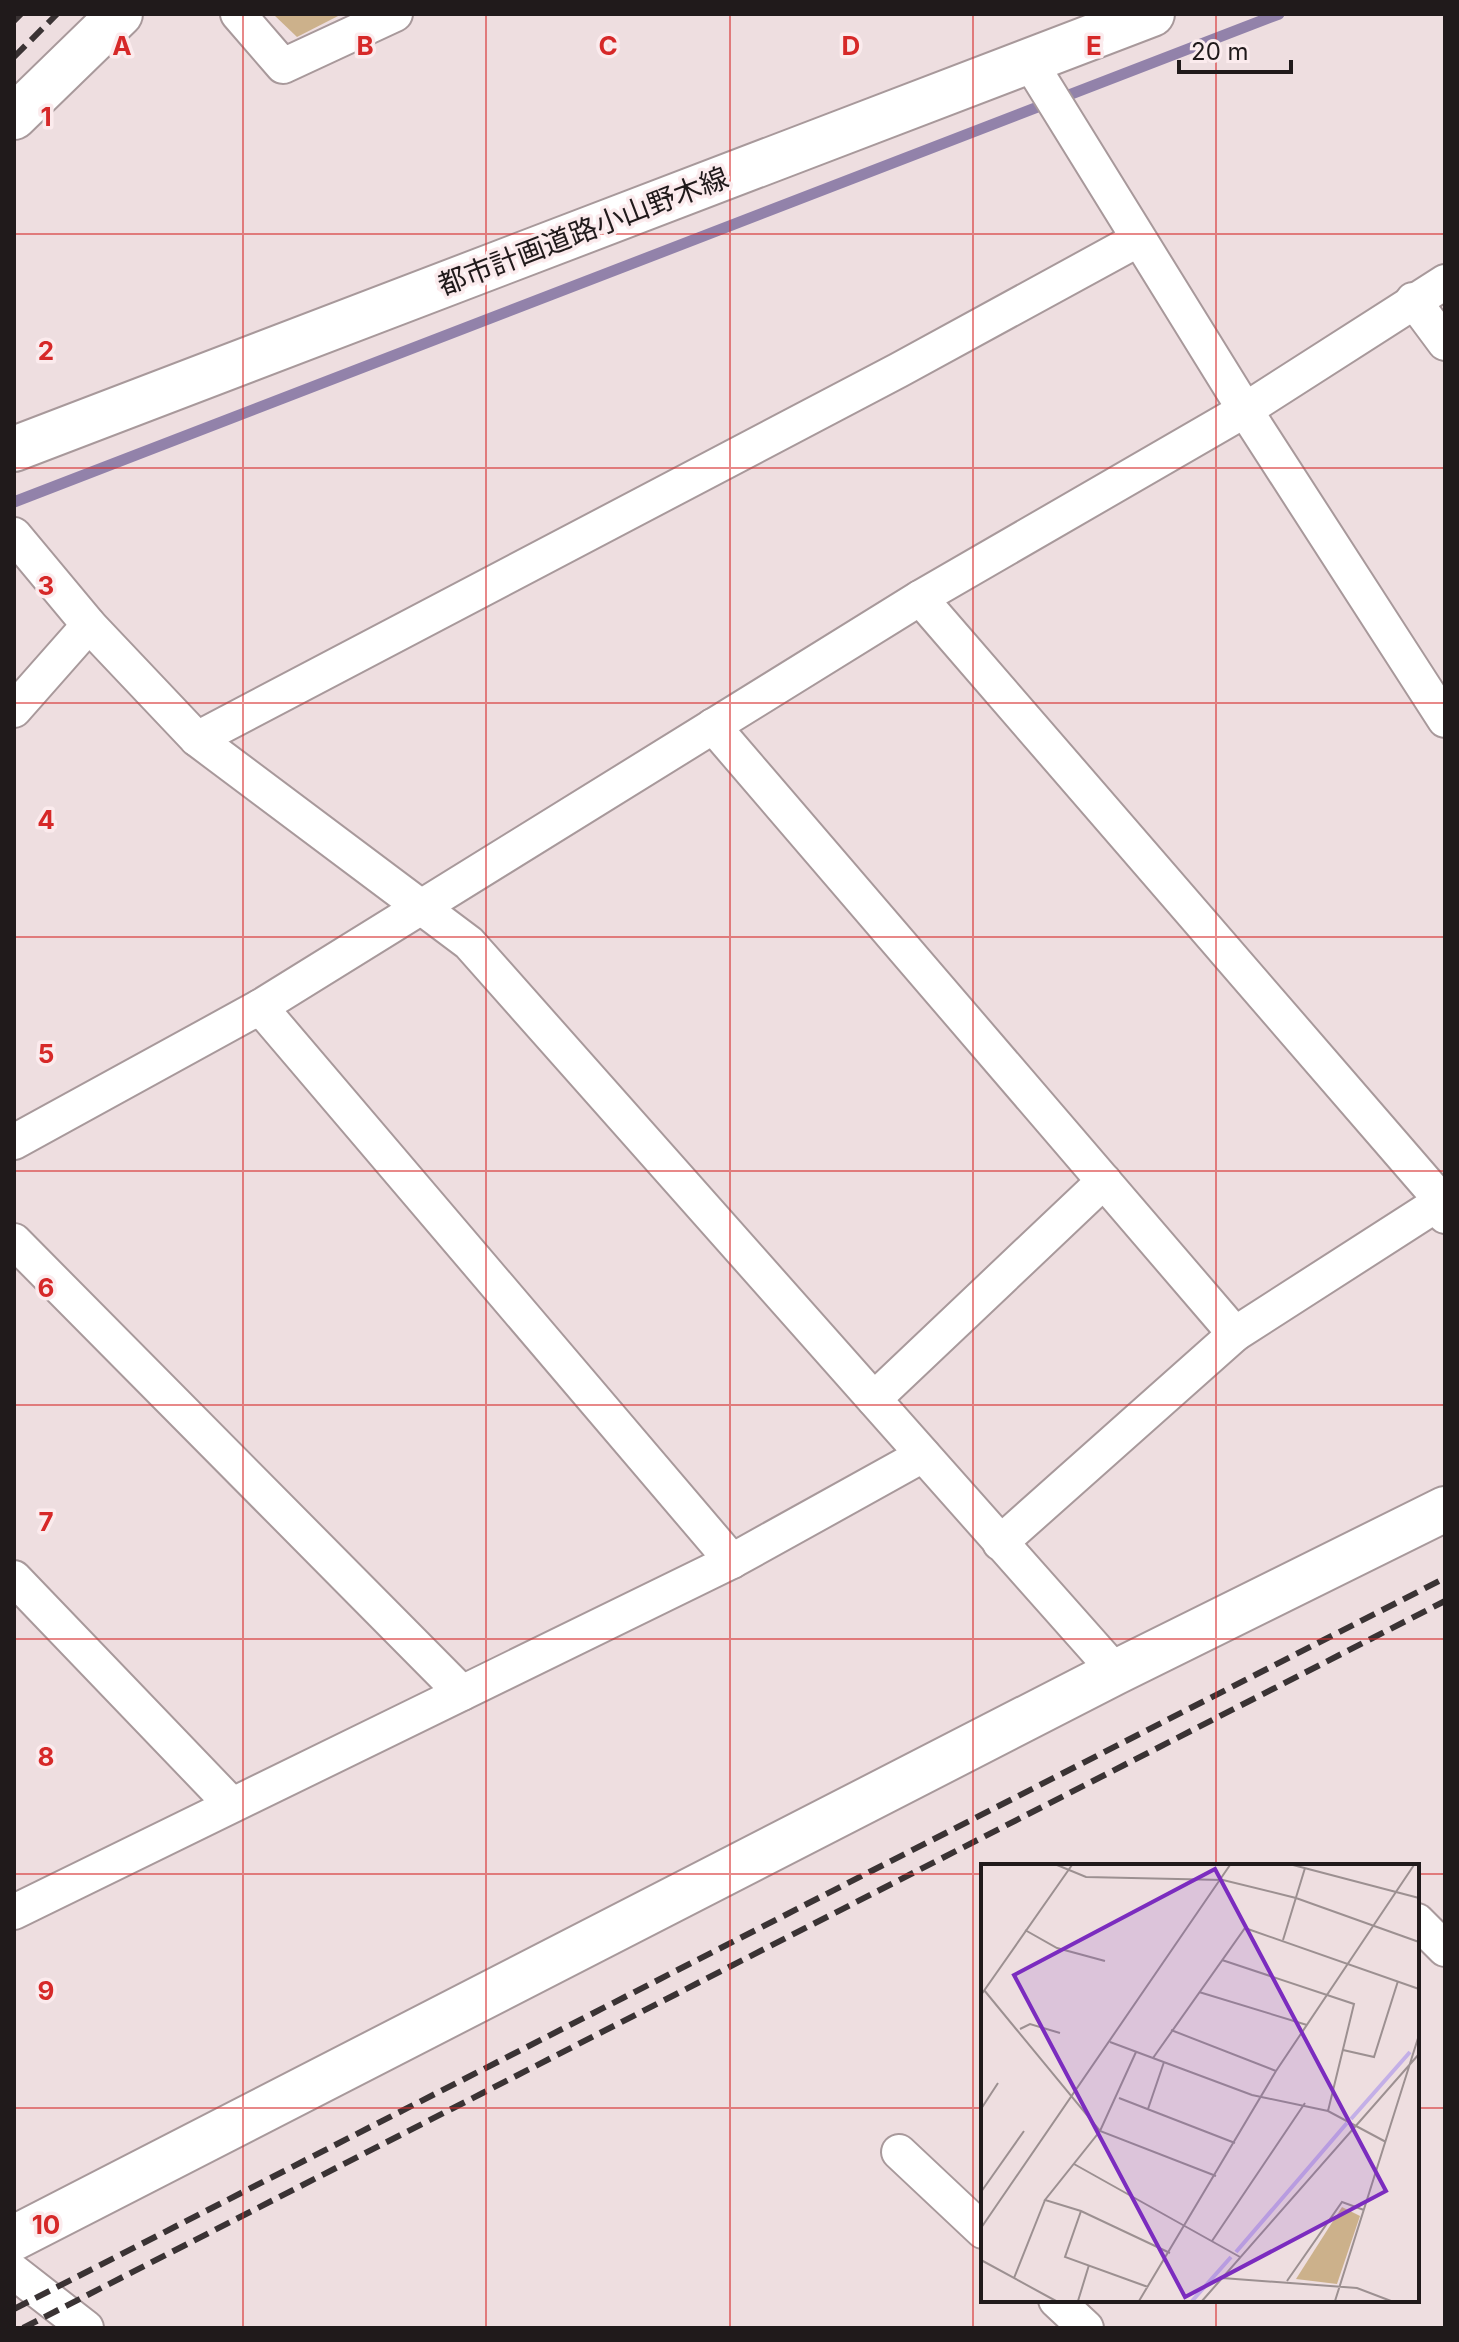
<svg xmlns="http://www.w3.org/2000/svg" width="1459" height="2342" font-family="Inter,'Noto Sans JP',sans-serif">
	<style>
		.green { fill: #ccb18b }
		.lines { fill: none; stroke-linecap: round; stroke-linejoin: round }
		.stream { stroke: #9282aa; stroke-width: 11 }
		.minor-casing { stroke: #a8999b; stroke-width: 38 }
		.tertiary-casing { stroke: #a8999b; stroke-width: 48 }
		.minor { stroke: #fff; stroke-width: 34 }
		.tertiary { stroke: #fff; stroke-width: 44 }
		.rail { stroke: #3a3334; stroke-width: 6; stroke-dasharray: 16 8; stroke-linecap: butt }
		.grid { fill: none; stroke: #d62828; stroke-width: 2; stroke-opacity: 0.55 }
		.labels { text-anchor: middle; stroke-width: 7; stroke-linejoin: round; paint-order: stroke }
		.street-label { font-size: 28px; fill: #201a1b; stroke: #fbebed }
		.inset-river { fill: none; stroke: #c3afe7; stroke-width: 4 }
		.inset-road { fill: none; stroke: #9c9091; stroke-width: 2 }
		.view { fill: #7b2cbf; fill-opacity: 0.15; stroke: #7b2cbf; stroke-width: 4 }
		.inset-edge { fill: none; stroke: #201a1b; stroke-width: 4 }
		.grid-label { font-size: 26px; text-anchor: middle; font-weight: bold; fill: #d62828; stroke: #fbebed; stroke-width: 7; stroke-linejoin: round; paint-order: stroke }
	</style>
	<rect width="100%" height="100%" fill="#eedee0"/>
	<polygon class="green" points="273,14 342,14 297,37"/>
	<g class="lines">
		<polyline class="stream" points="14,502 1279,14"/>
		<defs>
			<g id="minor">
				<polyline points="238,14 283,66 395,14"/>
				<polyline points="1029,61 1245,410 1445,720"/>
				<polyline points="1413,300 1445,343"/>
				<polyline points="14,535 89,625 197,739 469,943 1116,1672"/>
				<polyline points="920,598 1441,1200 1445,1216"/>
				<polyline points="14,710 89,625"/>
				<polyline points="713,726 1235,1334"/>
				<polyline points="197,739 899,370 1137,240"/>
				<polyline points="260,1007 732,1561"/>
				<polyline points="14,1142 260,1007 920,598 1245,410 1445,282"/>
				<polyline points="14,1241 462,1693"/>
				<polyline points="874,1399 1104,1181"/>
				<polyline points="1000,1543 1235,1334 1445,1199"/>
				<polyline points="14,1578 231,1804"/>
				<polyline points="14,1912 732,1561 923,1455"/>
				<polyline points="1417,1921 1445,1949"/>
				<polyline points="899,2152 983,2231"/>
				<polyline points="14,2272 86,2328"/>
				<polyline points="1056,2300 1086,2328"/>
			</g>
			<g id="tertiary">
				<polyline points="14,117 120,14"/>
				<polyline points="14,449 1152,14"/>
				<polyline points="14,2238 1116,1672 1445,1509"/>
			</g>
		</defs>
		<use href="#minor" class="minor-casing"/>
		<use href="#tertiary" class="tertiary-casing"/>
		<use href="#minor" class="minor"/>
		<use href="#tertiary" class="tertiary"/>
		<g class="rail">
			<polyline points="14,21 21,14"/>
			<polyline points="14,57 57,14"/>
			<polyline points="14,2309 1445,1578"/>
			<polyline points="23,2328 1445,1601"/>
		</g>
	</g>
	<path class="grid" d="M243 14V2328M486 14V2328M730 14V2328M973 14V2328M1216 14V1866M14 234H1445M14 468H1445M14 703H1445M14 937H1445M14 1171H1445M14 1405H1445M14 1639H1445M14 1874H983M1417 1874H1445M14 2108H983M1417 2108H1445M1216 2300V2328"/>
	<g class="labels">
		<g class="street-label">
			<text transform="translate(583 231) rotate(-21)" y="10">都市計画道路小山野木線</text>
		</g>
	</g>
	<g transform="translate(981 1864)">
		<rect width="438" height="438" fill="#eedee0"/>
		<path d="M361 343 379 352 356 420 315 415Z" fill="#ccb18b"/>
		<path class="inset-river" d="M370 255 429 188M255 388 366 259M211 437 250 393"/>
		<path class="inset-road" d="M76 1 105 13 242 16 315 34 438 78M312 1 438 34M44 66 76 84 124 97M302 76 324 4M241 96 373 140 347 247M3 126 119 267 235 312M218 128 326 161M0 131 91 1M39 165 49 160 79 169M190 166 295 207M129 178 271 231 347 247 405 278M362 186 393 193 417 117M155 188 119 267 64 336 100 347 189 389M172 194 264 64 438 125M138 234 254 279M0 245 17 219M167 245 183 198M93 300 259 393M0 328 43 267M100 347 84 393 167 423M0 364 249 1M231 377 324 239M0 396 75 437M33 414 64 336M241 414 376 424 410 437M306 417 361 338 383 346M97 437 108 401M158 437 295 207 433 1M221 437 438 190M354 437 438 171"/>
		<path class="view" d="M234 5 405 327 204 433 33 111Z"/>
		<rect width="438" height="438" class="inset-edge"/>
	</g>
	<g class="grid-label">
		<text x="122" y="55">A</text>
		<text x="365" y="55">B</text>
		<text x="608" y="55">C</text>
		<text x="851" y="55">D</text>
		<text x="1094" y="55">E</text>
		<text x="46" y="126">1</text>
		<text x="46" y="360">2</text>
		<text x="46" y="595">3</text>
		<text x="46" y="829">4</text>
		<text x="46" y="1063">5</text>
		<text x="46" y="1297">6</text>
		<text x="46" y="1531">7</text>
		<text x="46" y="1766">8</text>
		<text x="46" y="2000">9</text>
		<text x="46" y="2234">10</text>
	</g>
	<rect width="1459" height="2342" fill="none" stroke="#201a1b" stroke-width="32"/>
	<path d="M1179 60v12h112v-12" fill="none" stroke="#201a1b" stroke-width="4"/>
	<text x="1191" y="60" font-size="24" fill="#201a1b" stroke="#fbebed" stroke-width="6" paint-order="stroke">20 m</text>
</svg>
